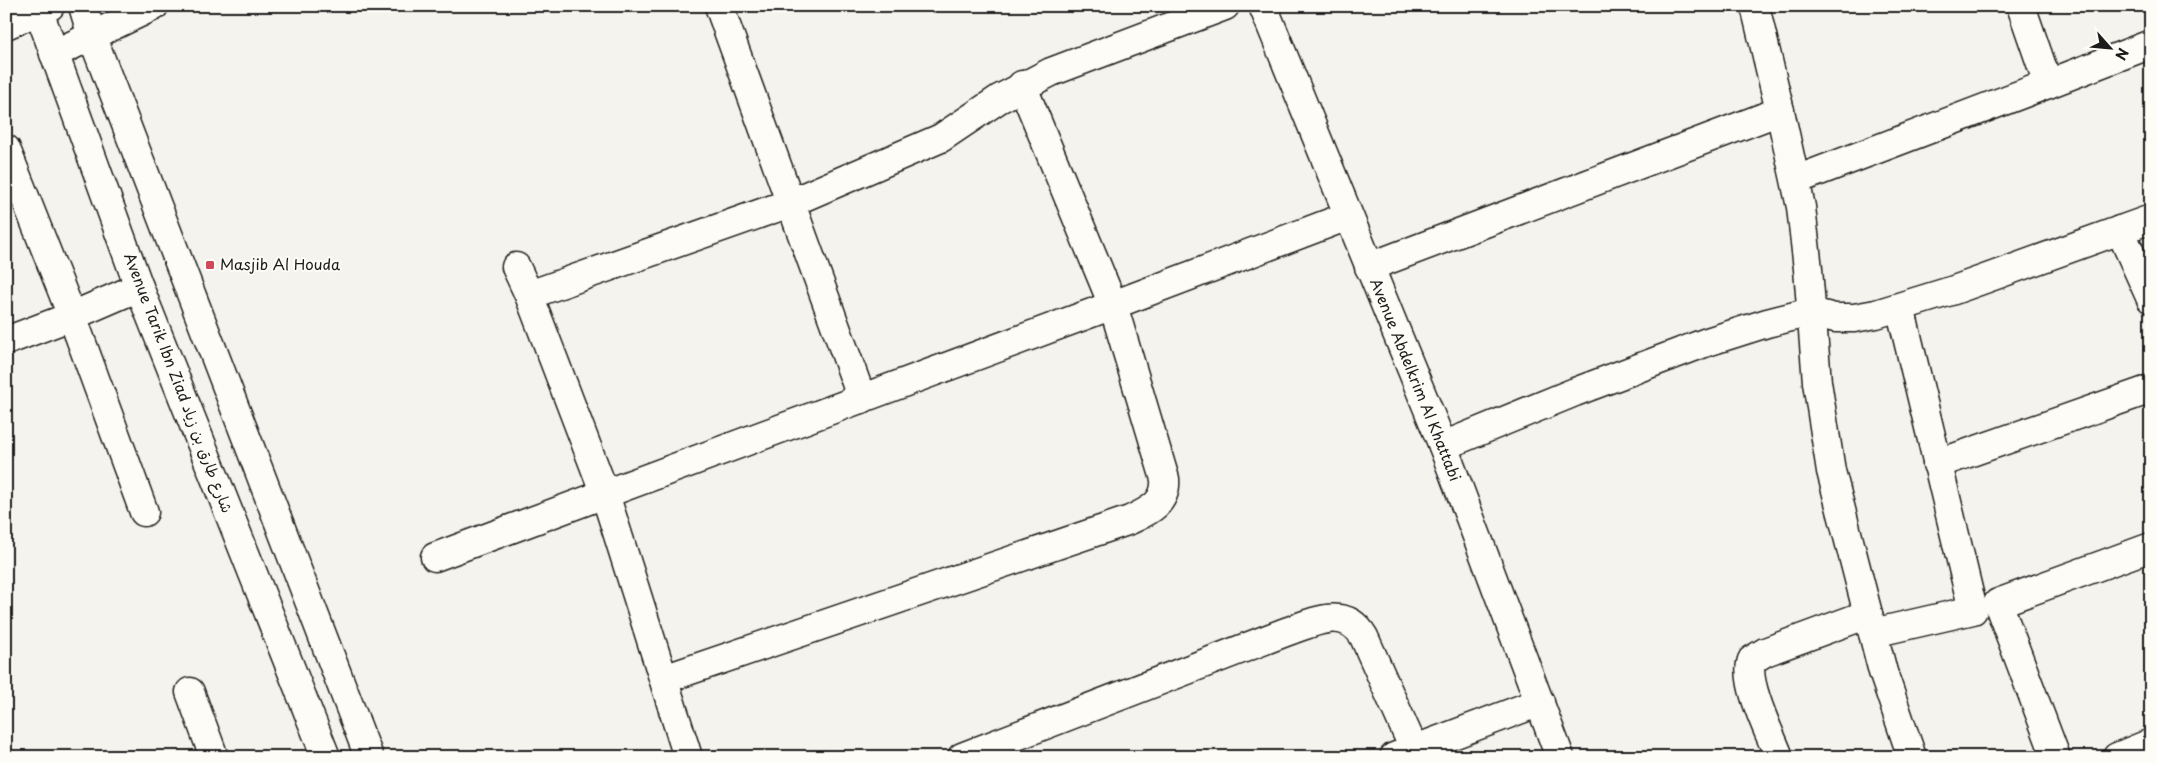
<svg xmlns="http://www.w3.org/2000/svg" width="2157" height="763" font-family="'Playpen Sans','Playpen Sans Arabic',sans-serif">
	<style>
		.lines { fill: none; stroke-linecap: round; stroke-linejoin: round }
		.street-casing { stroke: #1c1c1c; stroke-width: 31 }
		.secondary-casing { stroke: #1c1c1c; stroke-width: 31 }
		.primary-casing { stroke: #1c1c1c; stroke-width: 31 }
		.street { stroke: #fdfcf7; stroke-width: 28 }
		.secondary { stroke: #fdfcf7; stroke-width: 28 }
		.primary { stroke: #fdfcf7; stroke-width: 28 }
		.poi-dot { fill: #d1495b; stroke: #fdfcf7; stroke-width: 2 }
		.labels { text-anchor: middle; stroke-width: 4; stroke-linejoin: round; paint-order: stroke }
		.poi-label { font-size: 15px; fill: #1c1c1c; stroke: #fdfcf7; text-anchor: start }
		.street-label { font-size: 15px; fill: #1c1c1c; stroke: #fdfcf7 }
	</style>
	<rect width="100%" height="100%" fill="#f4f3ee"/>
	<filter id="ink" filterUnits="userSpaceOnUse"><feTurbulence type="fractalNoise" baseFrequency=".02" numOctaves="2"/><feDisplacementMap in="SourceGraphic" scale="10" xChannelSelector="R" yChannelSelector="G"/><feConvolveMatrix kernelMatrix="1 2 1 2 8 2 1 2 1" color-interpolation-filters="sRGB"/></filter>
	<g filter="url(#ink)">
		<g class="lines">
			<defs>
				<g id="street">
					<polyline points="719,6 862,399"/>
					<polyline points="1755,6 1780,111 1801,207 1808,269 1817,382 1831,471 1883,672 1912,757"/>
					<polyline points="6,25 50,6"/>
					<polyline points="54,54 154,6"/>
					<polyline points="2048,84 2151,44"/>
					<polyline points="6,149 72,316 6,341"/>
					<polyline points="1796,180 2048,84 2021,6"/>
					<polyline points="2120,230 2151,299"/>
					<polyline points="516,267 529,295 605,494 688,757"/>
					<polyline points="1369,267 1780,111"/>
					<polyline points="139,287 72,316 144,512"/>
					<polyline points="529,295 790,203 941,138 999,99 1051,72 1225,6"/>
					<polyline points="1443,446 1575,392 1707,342 1767,323 1811,312 1835,318 1854,318 1876,314 1954,290 2151,219"/>
					<polyline points="1937,464 2151,389"/>
					<polyline points="435,557 1113,305 1348,216"/>
					<polyline points="1873,633 1973,610 1900,307"/>
					<path d="M664 679 1130 520C1149 511 1167 503 1165 479L1113 305 1022 85"/>
					<polyline points="190,692 214,757"/>
					<path d="M962 757 1283 633C1312 623 1345 604 1364 637L1414 749"/>
					<polyline points="1394,757 1540,702"/>
					<path d="M1779 757C1771 735 1743 682 1752 660L1765 652 1868 614"/>
					<polyline points="2056,757 1998,603 2151,547"/>
					<polyline points="2117,757 2151,743"/>
				</g>
				<polyline id="secondary" points="1263,6 1443,446 1560,757"/>
				<g id="primary">
					<polyline points="37,6 139,287 326,757"/>
					<polyline points="83,6 92,36 369,757"/>
				</g>
			</defs>
			<use href="#street" class="street-casing"/>
			<use href="#secondary" class="secondary-casing"/>
			<use href="#primary" class="primary-casing"/>
			<use href="#street" class="street"/>
			<use href="#secondary" class="secondary"/>
			<use href="#primary" class="primary"/>
		</g>
	</g>
	<rect class="poi-dot" x="205" y="260" width="10" height="10" rx="2.5"/>
	<g class="labels">
		<g class="poi-label">
			<text x="220" y="270">Masjib Al Houda</text>
		</g>
		<g class="street-label">
			<text transform="translate(1415 380) rotate(68)" y="5">Avenue Abdelkrim Al Khattabi</text>
			<text transform="translate(178 383) rotate(69)" y="5">Avenue Tarik Ibn Ziad شارع طارق بن زياد</text>
		</g>
	</g>
	<rect width="2157" height="763" fill="none" stroke="#fdfcf7" stroke-width="25"/>
	<rect x="12" y="12" width="2132" height="738" fill="none" stroke="#1c1c1c" stroke-width="2" filter="url(#ink)"/>
	<g transform="translate(2110 48) rotate(117)" stroke="#fdfcf7" stroke-width="4" paint-order="stroke">
	<path d="M0-4L9 19L0 12L-9 19Z" fill="#1c1c1c"/>
	<text y="-8" font-size="14" font-weight="bold" text-anchor="middle" fill="#1c1c1c">N</text>
	</g>
</svg>
